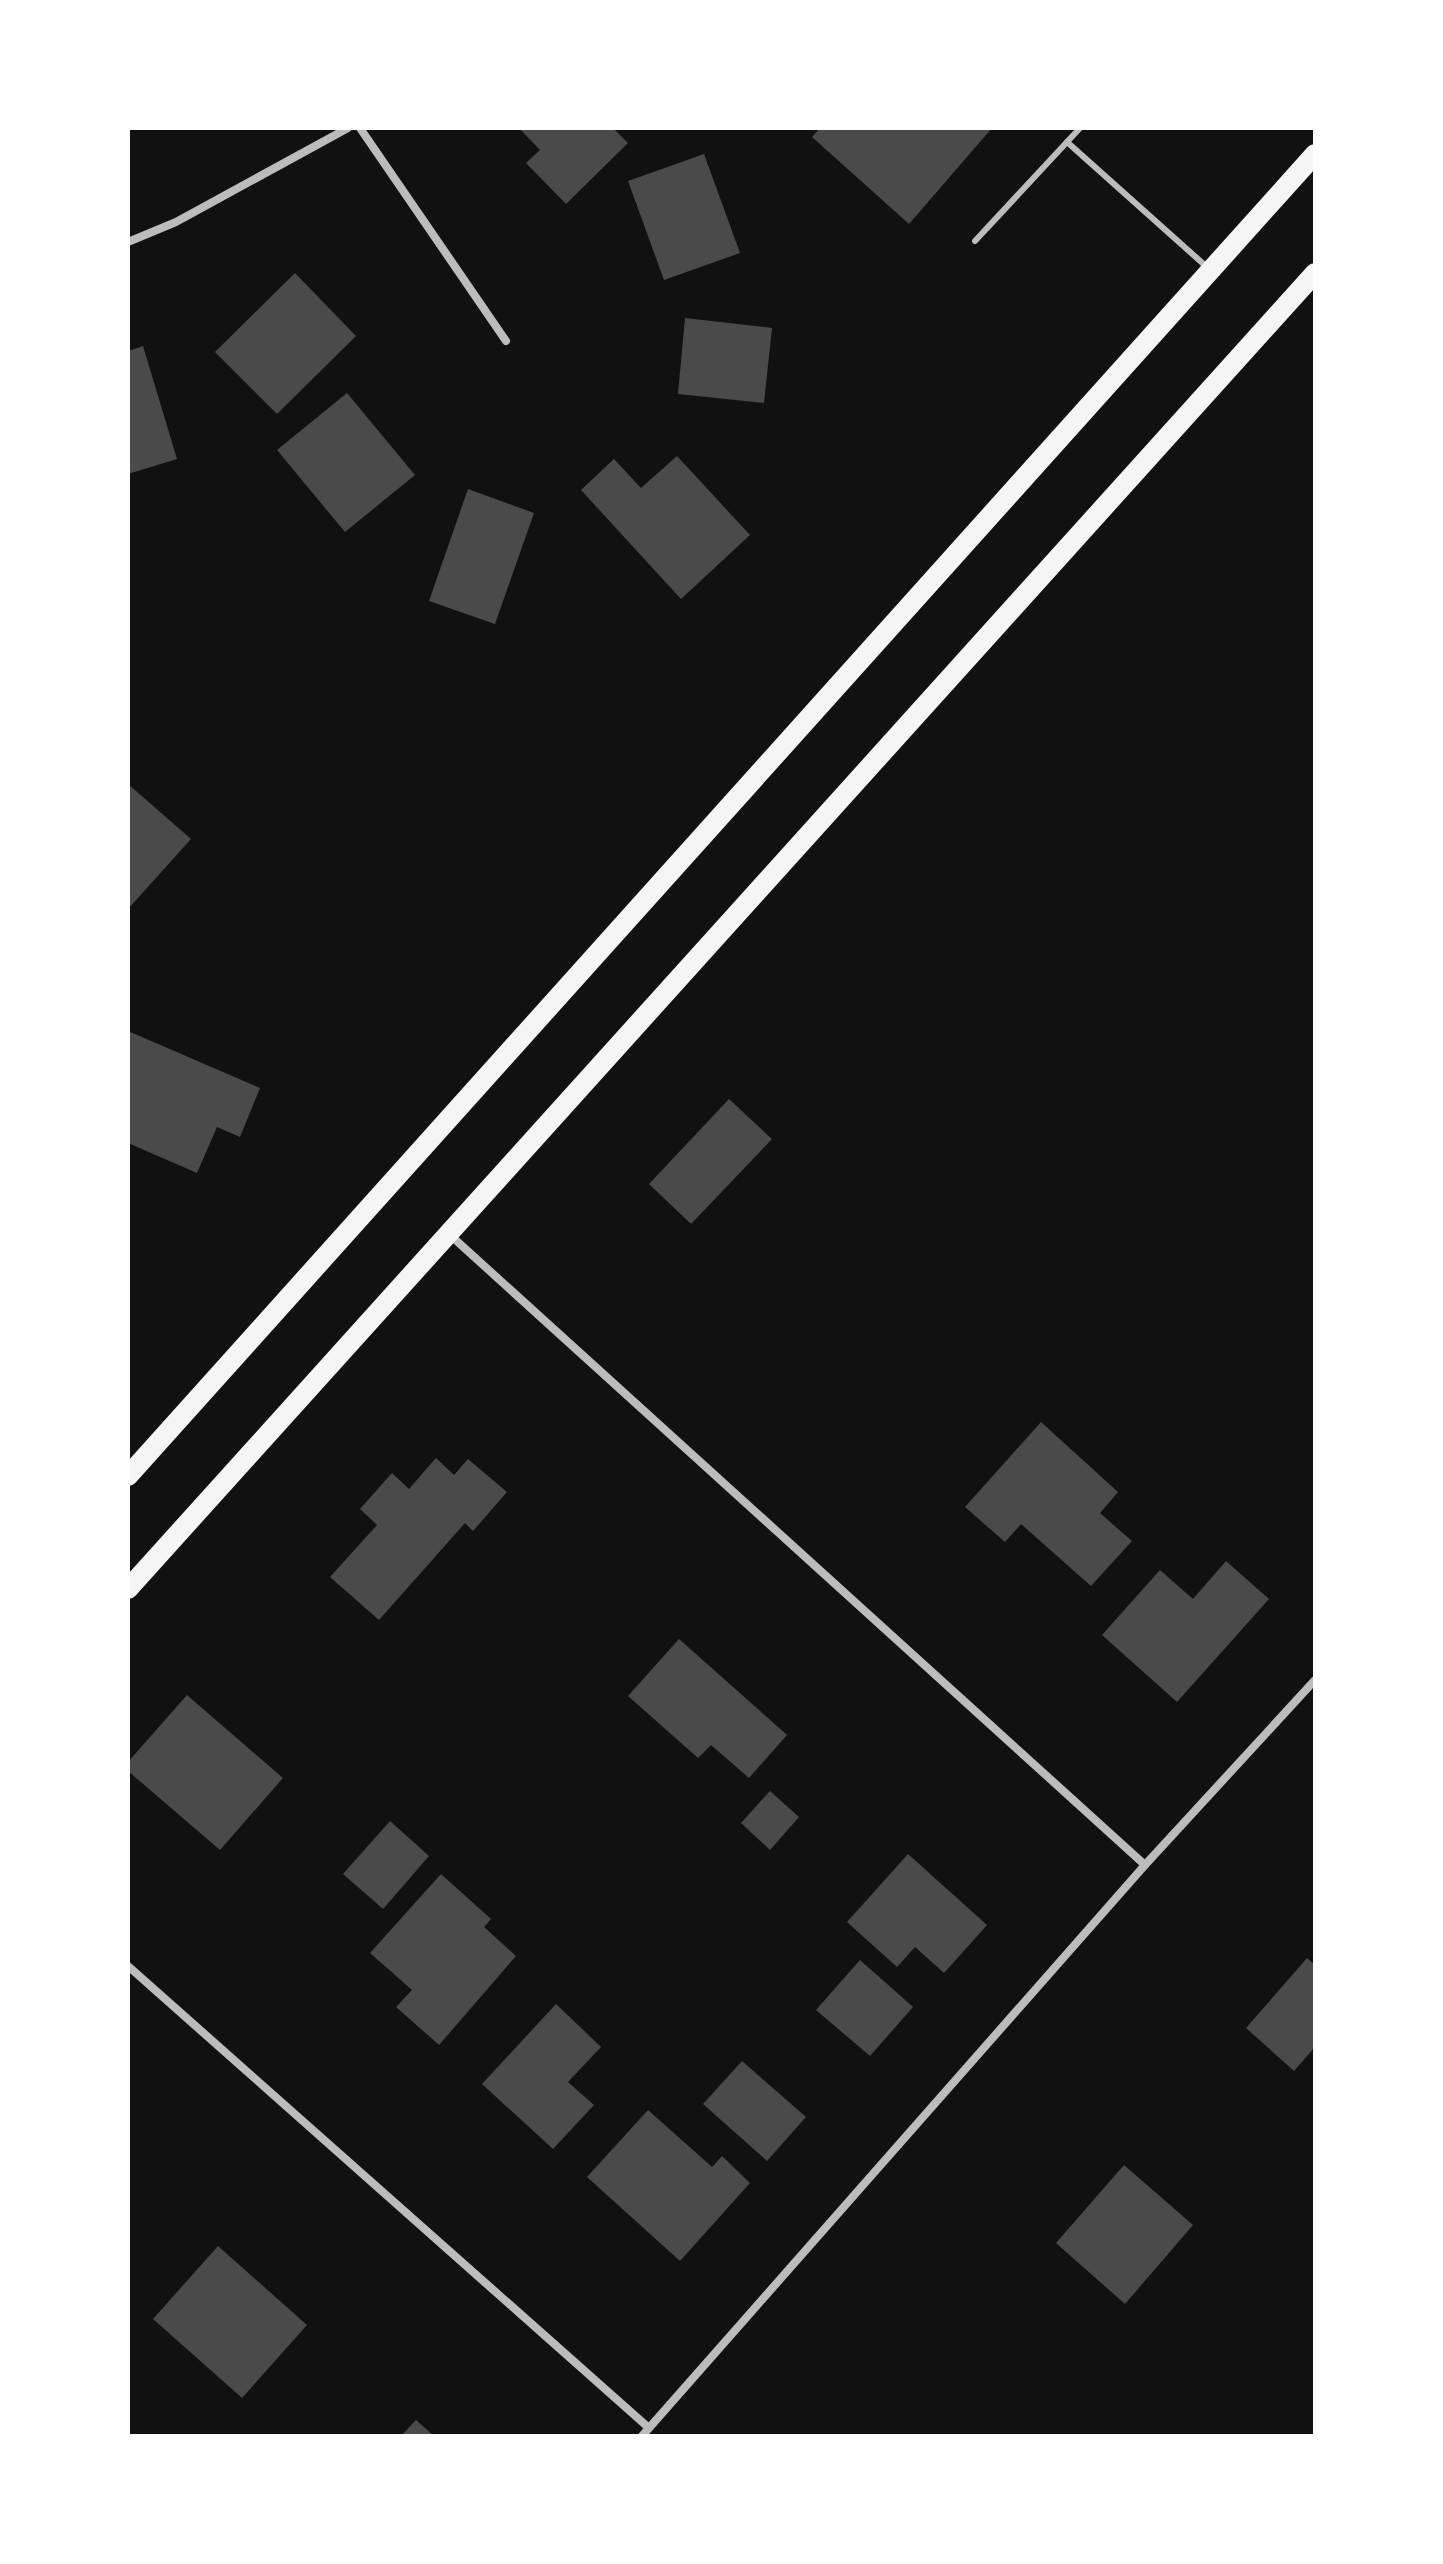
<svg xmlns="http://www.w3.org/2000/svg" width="1443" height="2564" font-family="'Roboto Condensed',sans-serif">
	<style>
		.building { fill: #4a4a4a }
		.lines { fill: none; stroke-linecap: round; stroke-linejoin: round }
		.service { stroke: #bcbcbc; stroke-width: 6 }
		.minor { stroke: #bcbcbc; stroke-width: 8 }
		.primary { stroke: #f5f5f5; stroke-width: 20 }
	</style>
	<rect width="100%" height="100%" fill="#111"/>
	<g class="building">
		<polygon points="519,128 613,128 628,143 566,204 526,163 540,150"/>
		<polygon points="820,128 992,128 909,224 812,137"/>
		<polygon points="704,154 740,253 664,280 628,181"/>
		<polygon points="295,273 356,336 277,414 215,352"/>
		<polygon points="685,318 772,328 764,403 678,394"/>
		<polygon points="143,346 177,459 128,474 128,351"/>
		<polygon points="347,393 415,475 345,532 277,450"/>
		<polygon points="677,456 750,535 681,599 581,490 614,459 641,488"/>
		<polygon points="468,489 534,513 495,624 429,601"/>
		<polygon points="128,784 191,839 128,909"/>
		<polygon points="128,1031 260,1088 240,1137 217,1127 197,1173 128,1143"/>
		<polygon points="729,1099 772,1139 691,1224 649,1184"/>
		<polygon points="1041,1422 1118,1492 1100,1513 1132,1541 1091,1586 1021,1524 1005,1542 965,1507"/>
		<polygon points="436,1458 454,1475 468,1459 507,1492 473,1531 465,1523 379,1620 330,1577 377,1525 360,1509 392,1473 409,1489"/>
		<polygon points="1226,1561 1269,1599 1177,1702 1102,1635 1160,1570 1193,1599"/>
		<polygon points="679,1639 787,1735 749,1778 711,1745 698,1758 628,1696"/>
		<polygon points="187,1695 283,1778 220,1850 128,1771 128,1762"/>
		<polygon points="770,1791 799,1817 770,1850 741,1823"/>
		<polygon points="390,1821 429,1856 383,1909 343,1874"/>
		<polygon points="908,1854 987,1925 944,1973 915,1947 897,1967 847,1922"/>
		<polygon points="441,1874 491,1919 484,1927 516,1956 439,2045 396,2007 412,1990 370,1953"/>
		<polygon points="1307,1958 1315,1965 1315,2047 1294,2071 1246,2028"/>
		<polygon points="860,1960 913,2007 870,2056 816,2010"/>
		<polygon points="556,2004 601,2047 568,2082 594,2105 553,2149 482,2084"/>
		<polygon points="742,2061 806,2117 767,2161 703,2104"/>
		<polygon points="648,2110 712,2167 722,2156 750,2183 680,2261 587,2177"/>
		<polygon points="1124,2165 1193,2225 1125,2304 1056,2243"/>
		<polygon points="218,2246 307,2325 242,2398 153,2319"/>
		<polygon points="416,2420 434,2436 401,2436"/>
	</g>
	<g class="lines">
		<g class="service">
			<polyline points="1067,142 1208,268"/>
			<polyline points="975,241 1080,128"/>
		</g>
		<g class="minor">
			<polyline points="360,128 506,341"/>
			<polyline points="128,242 176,222 348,128"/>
			<polyline points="449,1234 1145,1865"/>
			<polyline points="128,1966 649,2428"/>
			<polyline points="642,2436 1145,1865 1315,1680"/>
		</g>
		<g class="primary">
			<polyline points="128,1476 1315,154"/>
			<polyline points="128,1589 1315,273"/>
		</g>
	</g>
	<rect width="1443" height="2564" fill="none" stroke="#ffffff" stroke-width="260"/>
</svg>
